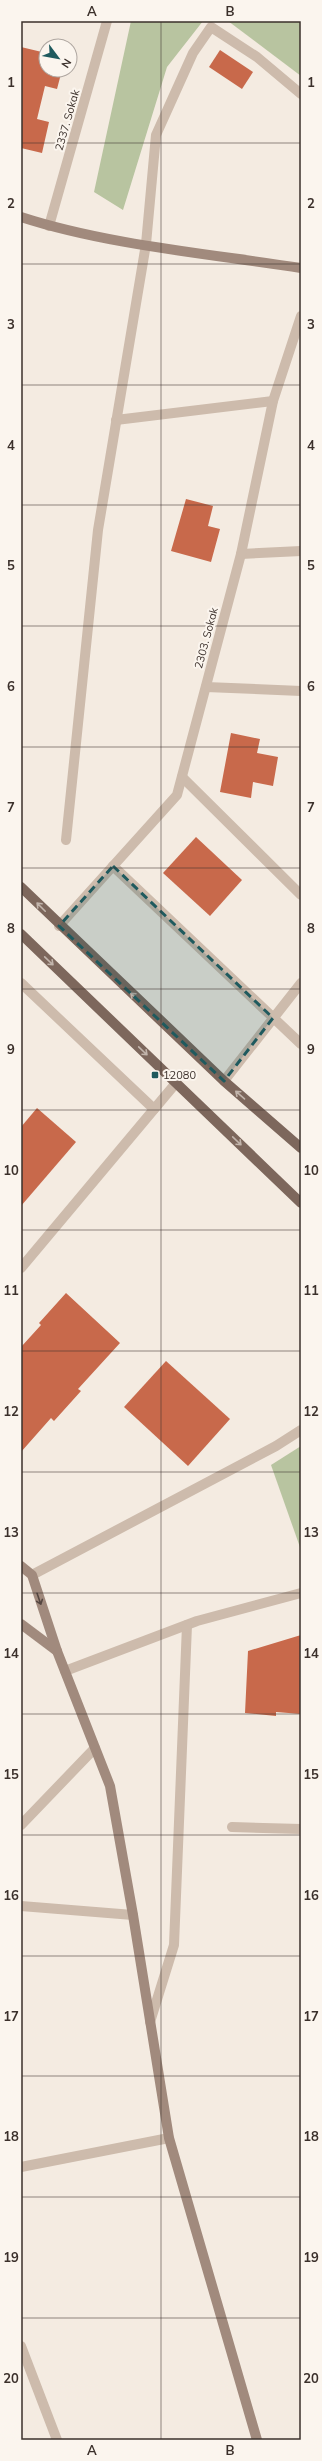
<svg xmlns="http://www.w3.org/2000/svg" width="322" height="2461" font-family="Mulish,sans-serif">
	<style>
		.green { fill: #b8c4a0 }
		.building { fill: #c8694b }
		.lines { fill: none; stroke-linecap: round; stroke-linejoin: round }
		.street { stroke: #cdbbac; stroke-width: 10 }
		.secondary { stroke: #a18a7d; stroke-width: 10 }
		.primary { stroke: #7d675c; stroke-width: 10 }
		.oneway { stroke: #c2b5ac }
		.oneway2 { stroke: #544640 }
		.marked { fill: #1f5a5e; fill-opacity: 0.2; stroke: #1f5a5e; stroke-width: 3; stroke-dasharray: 8 5; stroke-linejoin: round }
		.grid { fill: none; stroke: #3b302b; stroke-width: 1; stroke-opacity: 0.55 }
		.poi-dot { fill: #1f5a5e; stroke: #fbf5ee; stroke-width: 1.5 }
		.labels { text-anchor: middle; stroke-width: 4; stroke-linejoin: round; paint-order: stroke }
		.street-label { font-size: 11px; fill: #3b302b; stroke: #fbf5ee }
		.poi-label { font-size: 11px; fill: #3b302b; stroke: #fbf5ee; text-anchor: start }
		.neatline { fill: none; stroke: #3b302b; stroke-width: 1.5 }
		.grid-label { font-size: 13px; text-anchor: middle; font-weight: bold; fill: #3b302b }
	</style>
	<rect width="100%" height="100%" fill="#f4ebe1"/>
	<g class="green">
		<polygon points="131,21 203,21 167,67 123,210 94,192"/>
		<polygon points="228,21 301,21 301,76"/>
		<polygon points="301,1446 301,1550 271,1465"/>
	</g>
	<g class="building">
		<polygon points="21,47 46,53 46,70 62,70 57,89 45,86 37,119 49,122 42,153 21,148"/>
		<polygon points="220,50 253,72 242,89 209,67"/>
		<polygon points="186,499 213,506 208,526 220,529 211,562 171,551"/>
		<polygon points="231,733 260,739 257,753 278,757 273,786 253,782 251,798 220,792"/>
		<polygon points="196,837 242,880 210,916 163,873"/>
		<polygon points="37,1108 76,1142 21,1206 21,1127"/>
		<polygon points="66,1293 120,1343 78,1389 81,1391 54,1421 51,1418 21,1452 21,1347 41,1325 39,1323"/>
		<polygon points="166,1361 230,1419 188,1466 124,1407"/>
		<polygon points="301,1635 301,1714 276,1712 276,1716 245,1713 248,1651"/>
	</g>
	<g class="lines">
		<g class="street">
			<polyline points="49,226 107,21"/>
			<polyline points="116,420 273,401"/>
			<polyline points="241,554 301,551"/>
			<polyline points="206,687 301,691"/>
			<polyline points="182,777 301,895"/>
			<polyline points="66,840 98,530 146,244 156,135 193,53 211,27 257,57 301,94"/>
			<polyline points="113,866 301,1044"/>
			<polyline points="59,926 177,795 241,554 273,401 301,316"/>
			<polyline points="21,983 154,1109"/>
			<polyline points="224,1081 301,983"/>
			<polyline points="21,1268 176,1083"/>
			<polyline points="32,1575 276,1446 301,1430"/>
			<polyline points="65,1671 197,1621 301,1593"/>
			<polyline points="21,1825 95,1748"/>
			<polyline points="232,1827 301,1829"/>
			<polyline points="21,1906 133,1915"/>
			<polyline points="150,2022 174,1945 187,1625"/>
			<polyline points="21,2167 169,2138"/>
			<polyline points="21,2346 57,2440"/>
		</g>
		<g class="secondary">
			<path d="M21 217C107 245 211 254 301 268"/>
			<polyline points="21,1566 32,1575 57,1651 110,1786 133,1915 169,2138 257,2440"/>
			<polyline points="21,1624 57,1651"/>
		</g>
		<g class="primary">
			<polyline points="21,887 224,1081 301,1148"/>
			<polyline points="21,934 301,1203"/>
		</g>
	</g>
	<defs><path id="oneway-shaft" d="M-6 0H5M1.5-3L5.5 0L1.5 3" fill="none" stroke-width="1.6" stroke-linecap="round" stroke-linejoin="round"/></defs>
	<g class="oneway">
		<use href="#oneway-shaft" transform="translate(41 907) rotate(-135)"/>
		<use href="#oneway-shaft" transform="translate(49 961) rotate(44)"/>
		<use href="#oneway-shaft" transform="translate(135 997) rotate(-137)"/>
		<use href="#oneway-shaft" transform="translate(143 1051) rotate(44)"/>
		<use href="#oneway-shaft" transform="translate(240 1095) rotate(-139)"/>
		<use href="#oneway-shaft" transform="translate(237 1141) rotate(44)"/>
	</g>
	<use class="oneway2" href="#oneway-shaft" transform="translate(39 1599) rotate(71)"/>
	<path class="marked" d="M113 866 273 1018 224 1081 59 926Z"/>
	<path class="grid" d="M161 21V2440M21 143H301M21 264H301M21 385H301M21 505H301M21 626H301M21 747H301M21 868H301M21 989H301M21 1110H301M21 1230H301M21 1351H301M21 1472H301M21 1593H301M21 1714H301M21 1835H301M21 1956H301M21 2076H301M21 2197H301M21 2318H301"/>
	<rect class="poi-dot" x="151" y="1071" width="8" height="8" rx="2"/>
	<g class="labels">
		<g class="street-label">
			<text transform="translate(67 120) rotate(-74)" y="4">2337. Sokak</text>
			<text transform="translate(206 638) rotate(-75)" y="4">2303. Sokak</text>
		</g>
		<g class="poi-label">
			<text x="163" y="1079">12080</text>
		</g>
	</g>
	<rect width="322" height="2461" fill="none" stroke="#fbf5ee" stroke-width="44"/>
	<g transform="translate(58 58) rotate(122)"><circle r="19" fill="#fbf5ee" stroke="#aea6a0"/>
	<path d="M0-3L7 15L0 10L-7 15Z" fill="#1f5a5e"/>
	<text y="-6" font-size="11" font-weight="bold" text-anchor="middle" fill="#3b302b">N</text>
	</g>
	<rect x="22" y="22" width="278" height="2417" class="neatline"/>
	<g class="grid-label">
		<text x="92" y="16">A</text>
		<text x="230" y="16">B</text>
		<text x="11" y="87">1</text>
		<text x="311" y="87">1</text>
		<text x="11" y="208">2</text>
		<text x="311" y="208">2</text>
		<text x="11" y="329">3</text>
		<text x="311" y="329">3</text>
		<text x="11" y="450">4</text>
		<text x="311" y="450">4</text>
		<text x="11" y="570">5</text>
		<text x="311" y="570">5</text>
		<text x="11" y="691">6</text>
		<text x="311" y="691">6</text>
		<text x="11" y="812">7</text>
		<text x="311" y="812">7</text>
		<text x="11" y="933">8</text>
		<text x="311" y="933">8</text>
		<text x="11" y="1054">9</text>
		<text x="311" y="1054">9</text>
		<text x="11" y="1175">10</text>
		<text x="311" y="1175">10</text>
		<text x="11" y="1295">11</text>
		<text x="311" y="1295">11</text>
		<text x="11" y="1416">12</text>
		<text x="311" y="1416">12</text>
		<text x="11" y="1537">13</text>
		<text x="311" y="1537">13</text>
		<text x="11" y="1658">14</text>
		<text x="311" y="1658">14</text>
		<text x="11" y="1779">15</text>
		<text x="311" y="1779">15</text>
		<text x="11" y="1900">16</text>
		<text x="311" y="1900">16</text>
		<text x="11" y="2021">17</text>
		<text x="311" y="2021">17</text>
		<text x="11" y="2141">18</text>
		<text x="311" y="2141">18</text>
		<text x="11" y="2262">19</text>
		<text x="311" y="2262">19</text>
		<text x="11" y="2383">20</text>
		<text x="311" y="2383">20</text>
		<text x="92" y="2455">A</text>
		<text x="230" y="2455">B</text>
	</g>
</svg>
